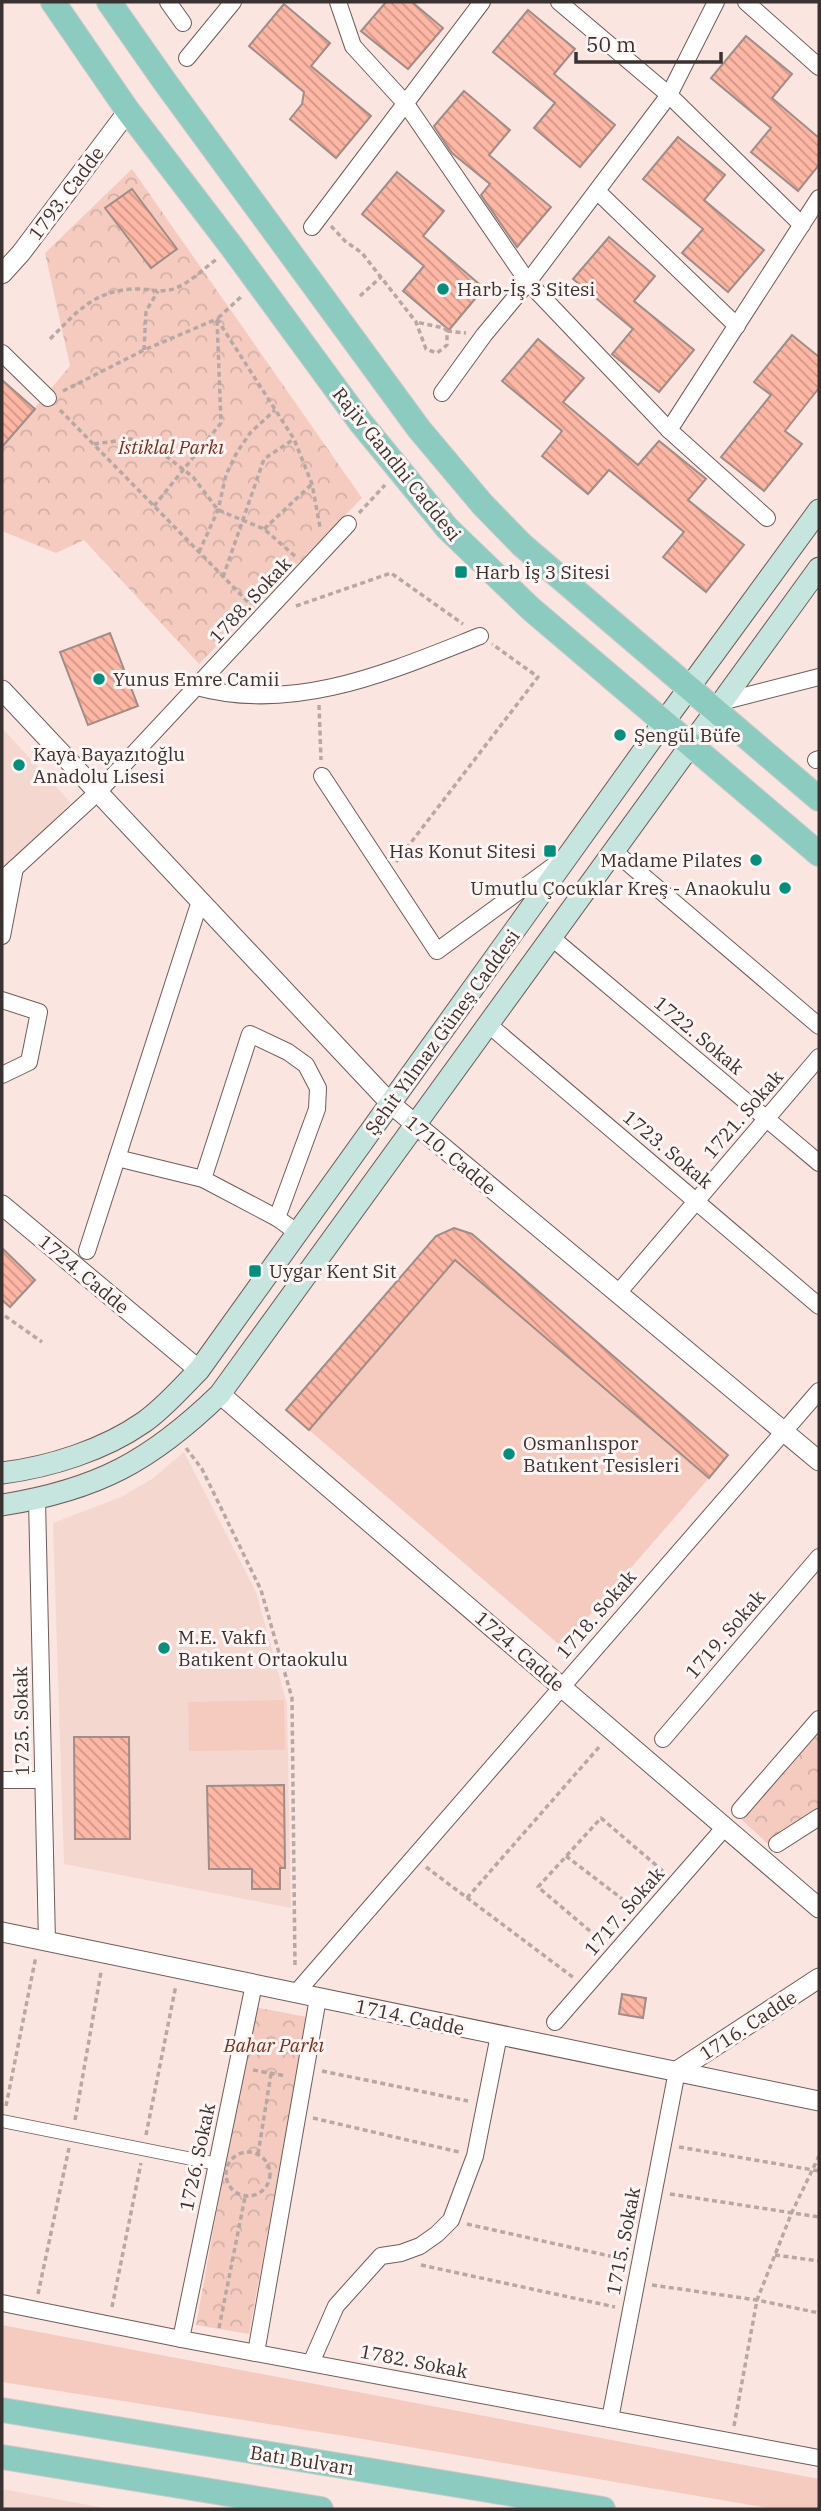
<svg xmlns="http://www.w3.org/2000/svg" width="821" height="2511" font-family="'IBM Plex Serif',serif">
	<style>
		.built { fill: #f4d8d0 }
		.grass { fill: #f5cbc0 }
		.park { fill: url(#park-crowns) }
		.building { fill: url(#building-back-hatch); stroke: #a08d88; stroke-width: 2 }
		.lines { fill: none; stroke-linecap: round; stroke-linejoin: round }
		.pedestrian-casing { stroke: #6e5d59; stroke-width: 14 }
		.minor-casing { stroke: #6e5d59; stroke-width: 18 }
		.tertiary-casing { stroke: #6e5d59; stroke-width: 21 }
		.secondary-casing { stroke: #6e5d59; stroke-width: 23 }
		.primary-casing { stroke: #cccac9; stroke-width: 26 }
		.path { stroke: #b8a8a4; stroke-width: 3.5; stroke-dasharray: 5 3.5; stroke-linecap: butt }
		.pedestrian { stroke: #fff; stroke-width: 12 }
		.minor { stroke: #fff; stroke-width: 16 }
		.tertiary { stroke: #fff; stroke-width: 19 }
		.secondary { stroke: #c6e5df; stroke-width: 21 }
		.primary { stroke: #8ccbbf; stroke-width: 24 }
		.poi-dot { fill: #00907b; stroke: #fef6f4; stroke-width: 2.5 }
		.labels { text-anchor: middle; stroke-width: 6; stroke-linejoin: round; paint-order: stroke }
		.street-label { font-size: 19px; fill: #3a3230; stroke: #fef6f4 }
		.poi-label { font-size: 19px; fill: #3a3230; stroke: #fef6f4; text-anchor: start }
		.park-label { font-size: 19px; font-style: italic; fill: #7d2d19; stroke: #fef6f4 }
	</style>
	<defs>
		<pattern id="park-crowns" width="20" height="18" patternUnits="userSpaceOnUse" patternTransform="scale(1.75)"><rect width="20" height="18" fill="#f5cbc0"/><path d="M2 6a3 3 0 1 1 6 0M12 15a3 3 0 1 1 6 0" fill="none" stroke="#d3afa5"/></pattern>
		<pattern id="building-back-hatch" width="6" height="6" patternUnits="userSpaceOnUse" patternTransform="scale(1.75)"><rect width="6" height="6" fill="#fdb7a4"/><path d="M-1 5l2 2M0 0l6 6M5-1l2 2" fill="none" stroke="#ce9586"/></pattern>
	</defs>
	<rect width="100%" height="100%" fill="#fae5e0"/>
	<g class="built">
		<polygon points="2,728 71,803 18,856 2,869"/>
		<polygon points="184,1452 256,1592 287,1704 291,1908 64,1864 53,1523 121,1497 152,1479"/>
		<polygon points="2,2489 110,2509 111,2509 2,2509"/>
	</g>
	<g class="grass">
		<polygon points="455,1260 709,1478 562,1647 309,1430"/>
		<polygon points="284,1700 285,1750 189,1751 188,1702"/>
		<polygon points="2,2325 819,2479 819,2509 774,2509 345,2436 2,2382"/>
	</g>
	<g class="park">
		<polygon points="132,169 362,498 199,664 84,540 56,553 2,531 2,447 70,366 45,253"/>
		<polygon points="819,1733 819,1809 768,1844 742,1820"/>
		<polygon points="254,2007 307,2017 249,2334 196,2325"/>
	</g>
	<g class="building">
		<polygon points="386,2 412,2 443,28 408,69 361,31"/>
		<polygon points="284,4 330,43 311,66 371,116 336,158 290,119 302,104 304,92 249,46"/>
		<polygon points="528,10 575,49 554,74 615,125 580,167 534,128 555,103 493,52"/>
		<polygon points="746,36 792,74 772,98 819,138 819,165 798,191 751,152 771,128 711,78"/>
		<polygon points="464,91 510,130 489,155 551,207 517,247 481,195 490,184 452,153 434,126"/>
		<polygon points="678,137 725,175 704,200 764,250 728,292 682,253 703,229 643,179"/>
		<polygon points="397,172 444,211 423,236 484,288 449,330 403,291 424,266 362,214"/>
		<polygon points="132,189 177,249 151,268 105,208"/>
		<polygon points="609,237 655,276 634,301 694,350 659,392 612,354 633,329 573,279"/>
		<polygon points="792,335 819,357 819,388 785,431 802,444 764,491 721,457 771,395 754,382"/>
		<polygon points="538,339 584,378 563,402 638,465 659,441 706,479 688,500 744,545 706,592 663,557 684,532 609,470 588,494 542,456 562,431 502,381"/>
		<polygon points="2,380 35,409 2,447"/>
		<polygon points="110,633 138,706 88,725 60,652"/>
		<polygon points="454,1228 472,1234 728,1455 709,1478 455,1260 309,1430 286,1410 436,1236"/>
		<polygon points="2,1248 35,1280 10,1307 2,1300"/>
		<polygon points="74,1737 129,1737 130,1839 75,1839"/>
		<polygon points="284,1785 285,1868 280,1868 280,1889 252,1889 252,1869 209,1869 207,1786"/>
		<polygon points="622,1994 646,1998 643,2018 619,2014"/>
	</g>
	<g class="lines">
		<defs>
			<polyline id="pedestrian" points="2,2121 217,2164"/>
			<g id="minor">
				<polyline points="168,2 183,23"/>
				<polyline points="338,2 353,46 406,104 528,282 669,430 767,518"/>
				<polyline points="559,2 669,95 802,225"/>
				<polyline points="746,2 819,67"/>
				<polyline points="187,58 233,2"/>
				<polyline points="597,191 737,326"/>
				<polyline points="312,227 482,2"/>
				<polyline points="2,353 48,398"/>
				<polyline points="442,393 484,335 528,282 669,95 716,2"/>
				<polyline points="669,430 819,198"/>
				<path d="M197 687C295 714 391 671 480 636"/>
				<polyline points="725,701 819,677"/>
				<polyline points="816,760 819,759"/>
				<polyline points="322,776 437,951 560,861"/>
				<polyline points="615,852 819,1026"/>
				<polyline points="2,880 98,792 348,524"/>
				<polyline points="2,936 15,868"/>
				<polyline points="552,938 819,1163"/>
				<polyline points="2,1000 39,1012 29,1062 2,1075"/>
				<polyline points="489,1025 819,1306"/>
				<polyline points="117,1158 203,1179 277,1218 298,1233"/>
				<polyline points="203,1179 250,1034 288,1052 306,1065 318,1088 317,1109 277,1218"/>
				<polyline points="87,1251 200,901"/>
				<polyline points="618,1293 819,1057"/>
				<polyline points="37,1500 47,1942"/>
				<polyline points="663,1739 819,1557"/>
				<polyline points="2,1780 43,1780"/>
				<polyline points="740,1810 819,1719"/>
				<polyline points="777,1844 819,1817"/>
				<polyline points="296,1993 819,1391"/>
				<polyline points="555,2022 725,1827"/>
				<polyline points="2,2303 181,2339 819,2458"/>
				<polyline points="181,2339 254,1984"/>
				<polyline points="256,2353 318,1998"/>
				<polyline points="311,2363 336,2306 381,2256 401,2253 420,2246 437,2234 451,2220 475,2156 499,2035"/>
				<polyline points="610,2419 677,2071"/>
			</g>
			<g id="tertiary">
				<polyline points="2,274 21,253 128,111"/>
				<polyline points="2,690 391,1104 819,1461"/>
				<polyline points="2,1205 199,1370"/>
				<polyline points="220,1394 819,1908"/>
				<polyline points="2,1932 819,2101"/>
				<polyline points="677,2071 819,1978"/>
			</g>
			<g id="secondary">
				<path d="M2 1473C50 1467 104 1450 144 1422 164 1408 181 1388 199 1370L664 722 819 510"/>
				<path d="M2 1505C97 1490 151 1461 220 1394L819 568"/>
			</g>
			<g id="primary">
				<polyline points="53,2 128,111 232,247 361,423 447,528 531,609 819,854"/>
				<polyline points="109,2 165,82 419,429 483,505 522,545 819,799"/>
				<polyline points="2,2410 603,2509"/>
				<polyline points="2,2457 321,2509"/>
			</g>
		</defs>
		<use href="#pedestrian" class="pedestrian-casing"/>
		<use href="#minor" class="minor-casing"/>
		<use href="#tertiary" class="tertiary-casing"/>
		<use href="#secondary" class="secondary-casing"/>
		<use href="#primary" class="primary-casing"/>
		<g class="path">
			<polyline points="331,226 345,241 362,253 416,322 426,349 437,353 447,345 447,331 444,328 416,322"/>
			<polyline points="360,296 381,277"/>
			<polyline points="447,331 466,333"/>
			<path d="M50 339C76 313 93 291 133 289 147 288 162 294 176 288 191 282 204 268 217 259"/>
			<polyline points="144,350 146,311 158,291"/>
			<polyline points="63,391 144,350 217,319 294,439 312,484 320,527"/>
			<polyline points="60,410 250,604"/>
			<polyline points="94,444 131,439 158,450 193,477 218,510 264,529 296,557"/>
			<polyline points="154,506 221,423 217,319 243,295"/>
			<polyline points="359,513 385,485"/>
			<polyline points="264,529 312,484"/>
			<polyline points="199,552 218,510 226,475 237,452 251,432 275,410"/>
			<polyline points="223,577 264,459 294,439"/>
			<polyline points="296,606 391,573 463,624"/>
			<polyline points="319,705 321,760"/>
			<polyline points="396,862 538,677 492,644"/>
			<polyline points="5,1316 42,1342"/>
			<polyline points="186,1448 202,1469 261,1590 292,1698 295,1966"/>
			<polyline points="566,1856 634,1908"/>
			<polyline points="426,1867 574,1978"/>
			<polyline points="467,1898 600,1746"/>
			<polyline points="603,1942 538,1887 601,1818 664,1872"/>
			<polyline points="253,2070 286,2076"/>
			<polyline points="322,2071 468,2101"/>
			<polyline points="6,2106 36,1956"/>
			<polyline points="313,2118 459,2152"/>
			<polyline points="75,2120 101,1972"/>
			<polyline points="146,2135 176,1985"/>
			<polyline points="679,2147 819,2171"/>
			<circle cx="248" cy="2174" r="22"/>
			<polyline points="258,2154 271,2074"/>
			<polyline points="670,2194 819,2217"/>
			<polyline points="467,2224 623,2259"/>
			<polyline points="775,2255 819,2261"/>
			<polyline points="421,2265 615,2307"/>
			<polyline points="652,2285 757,2300 819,2313"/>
			<polyline points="38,2294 69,2148"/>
			<polyline points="112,2307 141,2163"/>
			<polyline points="219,2328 245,2197"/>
			<polyline points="734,2426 757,2300 792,2212 819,2156"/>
		</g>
		<use href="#pedestrian" class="pedestrian"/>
		<use href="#minor" class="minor"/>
		<use href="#tertiary" class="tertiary"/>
		<use href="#secondary" class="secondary"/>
		<use href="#primary" class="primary"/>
	</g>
	<g class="poi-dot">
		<circle cx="443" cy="289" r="7"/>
		<rect x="454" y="565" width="14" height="14" rx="3.5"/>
		<circle cx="99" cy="679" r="7"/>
		<circle cx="620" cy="735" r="7"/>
		<circle cx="19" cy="765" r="7"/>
		<rect x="543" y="844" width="14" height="14" rx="3.5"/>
		<circle cx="756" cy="860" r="7"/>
		<circle cx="785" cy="888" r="7"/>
		<rect x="248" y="1264" width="14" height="14" rx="3.5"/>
		<circle cx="509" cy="1454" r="7"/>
		<circle cx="164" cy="1648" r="7"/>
	</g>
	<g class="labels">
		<g class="street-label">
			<text transform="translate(66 193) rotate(-53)" y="7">1793. Cadde</text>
			<text transform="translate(397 464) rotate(51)" y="7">Rajiv Gandhi Caddesi</text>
			<text transform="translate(250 600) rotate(-47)" y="7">1788. Sokak</text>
			<text transform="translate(442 1032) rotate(-54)" y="7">Şehit Yılmaz Güneş Caddesi</text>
			<text transform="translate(699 1035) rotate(40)" y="7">1722. Sokak</text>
			<text transform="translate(743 1114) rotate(-49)" y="7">1721. Sokak</text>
			<text transform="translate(668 1149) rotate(40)" y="7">1723. Sokak</text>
			<text transform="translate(451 1155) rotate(40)" y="7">1710. Cadde</text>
			<text transform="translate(84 1274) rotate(40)" y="7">1724. Cadde</text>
			<text transform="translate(596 1614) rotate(-49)" y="7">1718. Sokak</text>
			<text transform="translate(725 1634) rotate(-49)" y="7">1719. Sokak</text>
			<text transform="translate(520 1651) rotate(41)" y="7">1724. Cadde</text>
			<text transform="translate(21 1721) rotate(-91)" y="7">1725. Sokak</text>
			<text transform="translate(624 1911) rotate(-49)" y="7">1717. Sokak</text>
			<text transform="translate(410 2017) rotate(12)" y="7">1714. Cadde</text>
			<text transform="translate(748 2025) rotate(-33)" y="7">1716. Cadde</text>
			<text transform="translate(197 2157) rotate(-78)" y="7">1726. Sokak</text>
			<text transform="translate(623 2241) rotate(-79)" y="7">1715. Sokak</text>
			<text transform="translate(414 2361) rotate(11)" y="7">1782. Sokak</text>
			<text transform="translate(302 2460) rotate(9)" y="7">Batı Bulvarı</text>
		</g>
		<g class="poi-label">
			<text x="457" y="296">Harb-İş 3 Sitesi</text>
			<text x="475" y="579">Harb İş 3 Sitesi</text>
			<text x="113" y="686">Yunus Emre Camii</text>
			<text x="634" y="742">Şengül Büfe</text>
			<text x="33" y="761">Kaya Bayazıtoğlu<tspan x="33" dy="22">Anadolu Lisesi</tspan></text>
			<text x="536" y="858" text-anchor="end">Has Konut Sitesi</text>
			<text x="742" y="867" text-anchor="end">Madame Pilates</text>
			<text x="771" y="895" text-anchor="end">Umutlu Çocuklar Kreş - Anaokulu</text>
			<text x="269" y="1278">Uygar Kent Sit</text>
			<text x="523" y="1450">Osmanlıspor<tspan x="523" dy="22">Batıkent Tesisleri</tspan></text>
			<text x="178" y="1644">M.E. Vakfı<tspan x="178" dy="22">Batıkent Ortaokulu</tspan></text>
		</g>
		<g class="park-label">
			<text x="171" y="454">İstiklal Parkı</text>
			<text x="274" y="2052">Bahar Parkı</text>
		</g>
	</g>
	<rect width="821" height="2511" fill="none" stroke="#3a3230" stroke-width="7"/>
	<path d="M576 52v10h145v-10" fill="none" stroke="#3a3230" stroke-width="3.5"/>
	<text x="586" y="52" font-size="21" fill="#3a3230" stroke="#fef6f4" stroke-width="5" paint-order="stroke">50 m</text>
</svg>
